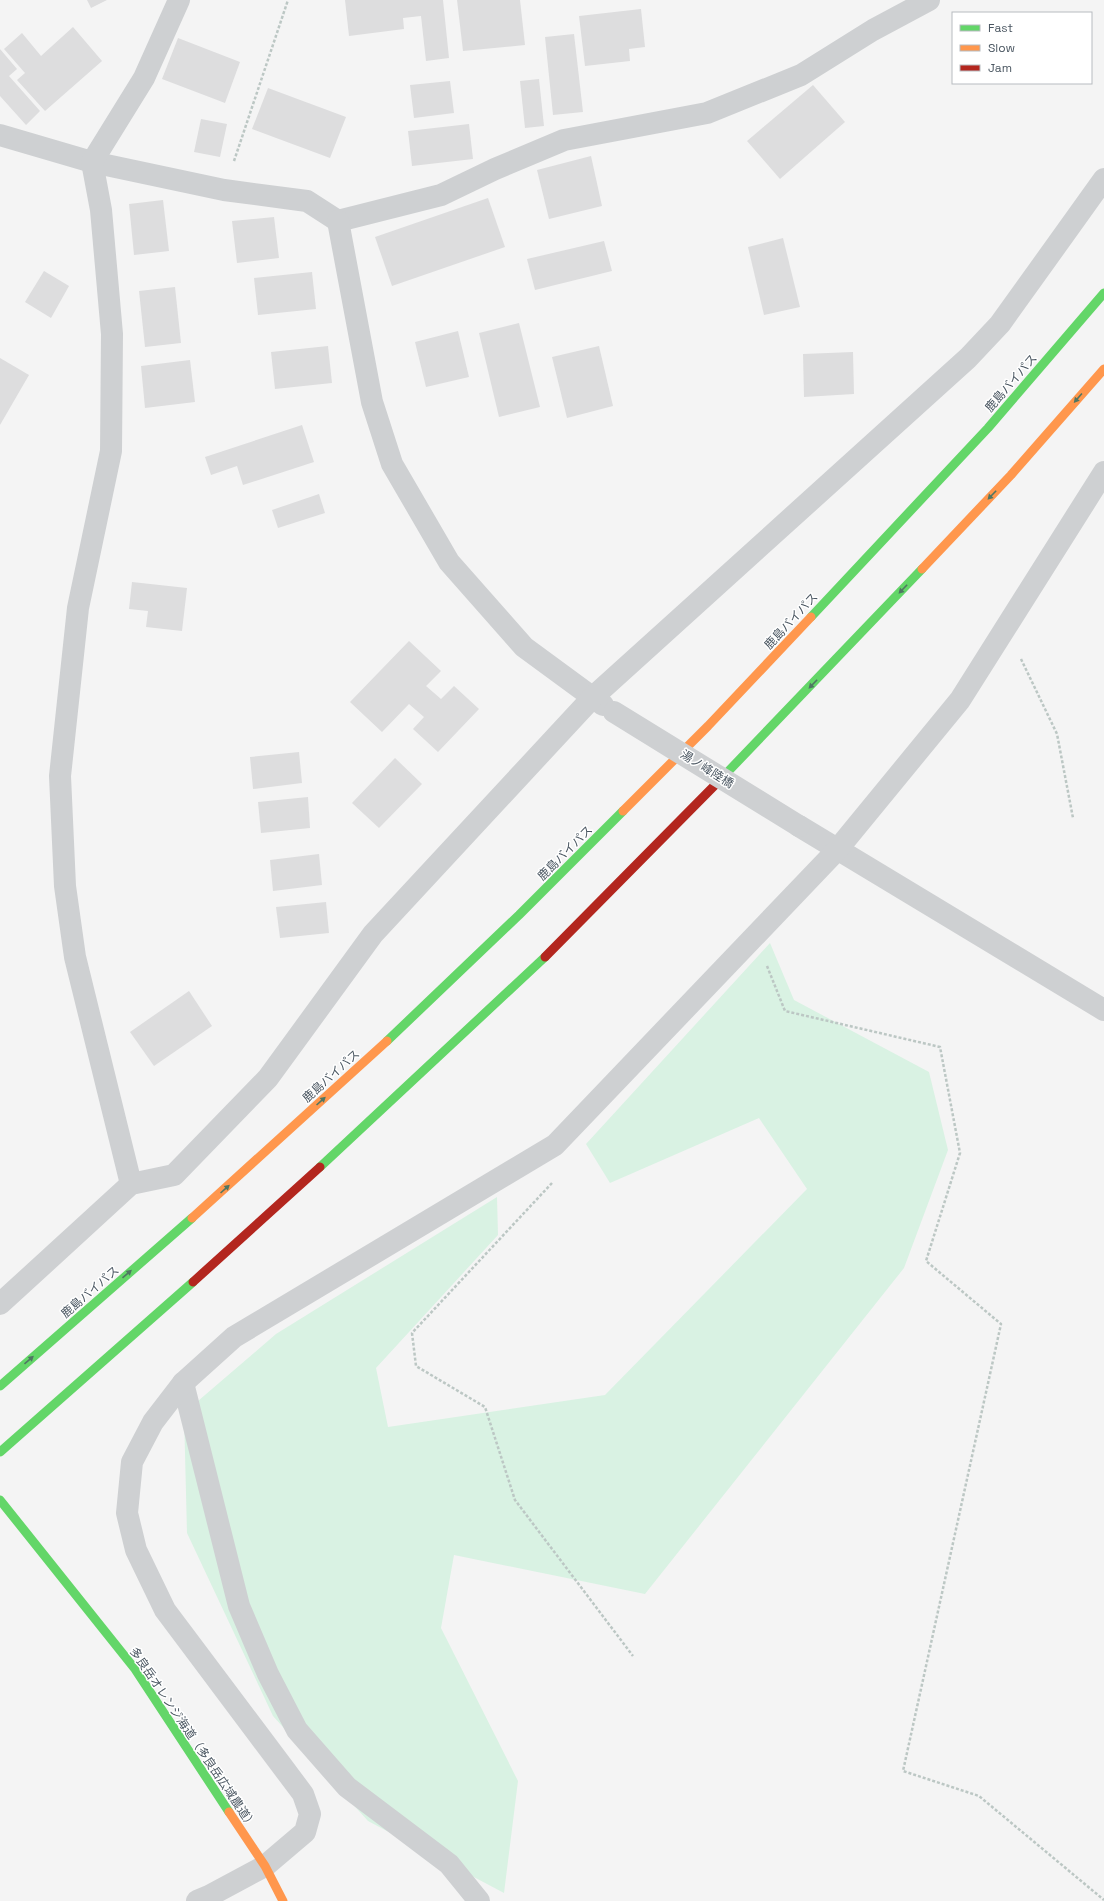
<svg xmlns="http://www.w3.org/2000/svg" width="1104" height="1901" font-family="'Space Grotesk','Noto Sans JP',sans-serif">
	<style>
		.green { fill: #d9f2e3 }
		.building { fill: #ddddde }
		.lines { fill: none; stroke-linecap: round; stroke-linejoin: round }
		.path { stroke: #bcc7c4; stroke-width: 2.5; stroke-dasharray: 3 2; stroke-linecap: butt }
		.street { stroke: #ced0d2; stroke-width: 22 }
		.fast { stroke: #63d668; stroke-width: 9 }
		.slow { stroke: #ff974d; stroke-width: 9 }
		.jam { stroke: #b3261e; stroke-width: 9 }
		.street-bridge { stroke: #ced0d2; stroke-width: 22 }
		.oneway { fill: #507663 }
		.labels { text-anchor: middle; stroke-width: 3; stroke-linejoin: round; paint-order: stroke }
		.street-label { font-size: 12px; fill: #4a5661; stroke: #fff }
	</style>
	<rect width="100%" height="100%" fill="#f4f4f4"/>
	<polygon class="green" points="770,943 794,1000 929,1072 948,1150 904,1268 645,1594 454,1555 441,1628 518,1781 504,1893 368,1821 273,1716 187,1533 184,1413 276,1334 497,1197 498,1235 376,1368 388,1427 605,1395 807,1189 759,1118 610,1183 586,1144"/>
	<g class="building">
		<polygon points="87,0 107,0 91,8"/>
		<polygon points="345,0 443,0 449,58 426,61 421,16 403,18 404,29 349,36"/>
		<polygon points="457,0 520,0 525,45 463,51"/>
		<polygon points="641,9 645,47 629,49 630,61 585,66 579,16"/>
		<polygon points="73,27 102,61 45,111 17,80 25,73 4,49 22,33 41,56"/>
		<polygon points="574,34 583,112 553,115 545,37"/>
		<polygon points="178,38 240,62 225,103 162,79"/>
		<polygon points="0,49 17,69 9,76 40,111 26,125 0,96"/>
		<polygon points="539,79 544,126 525,128 520,81"/>
		<polygon points="450,81 454,113 414,118 410,85"/>
		<polygon points="813,85 845,122 780,179 747,141"/>
		<polygon points="268,88 346,117 330,158 252,129"/>
		<polygon points="201,119 227,124 220,157 194,152"/>
		<polygon points="469,124 473,159 412,166 408,131"/>
		<polygon points="591,156 602,206 549,219 537,170"/>
		<polygon points="488,198 505,247 392,286 375,237"/>
		<polygon points="163,200 169,251 134,255 129,204"/>
		<polygon points="274,217 279,258 237,263 232,221"/>
		<polygon points="783,238 800,307 764,315 748,247"/>
		<polygon points="604,241 612,271 535,290 527,259"/>
		<polygon points="44,271 69,286 51,318 25,302"/>
		<polygon points="312,272 316,309 258,315 254,278"/>
		<polygon points="175,287 181,343 145,347 139,291"/>
		<polygon points="519,323 540,407 499,417 479,333"/>
		<polygon points="458,331 469,377 426,387 415,342"/>
		<polygon points="328,346 332,383 275,389 271,352"/>
		<polygon points="599,346 613,406 567,418 552,357"/>
		<polygon points="853,352 854,394 804,397 803,354"/>
		<polygon points="0,358 29,375 0,425"/>
		<polygon points="190,360 195,402 145,408 141,366"/>
		<polygon points="302,425 314,462 243,485 237,466 211,475 205,457"/>
		<polygon points="319,494 325,513 278,528 272,510"/>
		<polygon points="132,582 187,588 182,631 146,627 148,611 129,609"/>
		<polygon points="409,641 441,671 426,686 441,699 454,686 479,709 438,752 413,729 424,717 409,704 382,732 350,702"/>
		<polygon points="299,752 302,783 253,789 250,757"/>
		<polygon points="395,758 422,784 379,828 352,803"/>
		<polygon points="308,797 310,828 261,833 258,802"/>
		<polygon points="319,854 322,885 273,891 270,860"/>
		<polygon points="326,902 329,933 280,938 276,907"/>
		<polygon points="189,991 212,1026 154,1066 130,1032"/>
	</g>
	<g class="lines">
		<g class="path">
			<polyline points="234,161 288,0"/>
			<polyline points="1021,659 1057,734 1073,818"/>
			<polyline points="767,966 785,1011 940,1047 960,1153 926,1261 1001,1324 903,1771 979,1796 1104,1900"/>
			<polyline points="552,1183 412,1333 416,1366 485,1407 515,1500 633,1656"/>
		</g>
		<g class="street">
			<polyline points="0,135 92,162 224,190 307,201 338,221 441,195 495,169 564,140 707,113 801,75 873,30 929,0"/>
			<polyline points="338,221 372,402 392,464 449,562 524,647 603,705"/>
			<polyline points="799,826 1104,1010"/>
			<polyline points="131,1184 75,957 65,886 60,776 78,608 111,451 112,334 101,210 92,162 144,78 179,0"/>
			<polyline points="0,1304 131,1184 174,1175 268,1078 373,934 592,698 968,358 1000,324 1104,179"/>
			<polyline points="183,1383 239,1606 268,1674 297,1730 347,1787 449,1864 479,1901"/>
			<polyline points="197,1901 209,1896 265,1866 305,1832 310,1814 303,1794 165,1610 136,1550 127,1513 132,1462 153,1422 183,1383 234,1337 555,1145 837,850 960,700 1104,472"/>
		</g>
		<g class="fast">
			<polyline points="811,617 988,428 1104,293"/>
			<polyline points="719,781 922,569"/>
			<polyline points="387,1041 519,915 623,811"/>
			<polyline points="320,1167 545,957"/>
			<polyline points="0,1386 192,1218"/>
			<polyline points="0,1452 193,1282"/>
			<polyline points="0,1500 135,1669 229,1812"/>
		</g>
		<g class="slow">
			<polyline points="922,569 1011,475 1104,369"/>
			<polyline points="623,811 708,726 811,617"/>
			<polyline points="192,1218 387,1041"/>
			<polyline points="229,1812 265,1866 283,1901"/>
		</g>
		<g class="jam">
			<polyline points="545,957 719,781"/>
			<polyline points="193,1282 320,1167"/>
		</g>
		<polyline class="street-bridge" points="614,712 799,826"/>
	</g>
	<defs><path id="oneway-solid" d="M-6-.8H1V-3.2L6.5 0L1 3.2V.8H-6Z"/></defs>
	<g class="oneway">
		<use href="#oneway-solid" transform="translate(1078 398) rotate(131)"/>
		<use href="#oneway-solid" transform="translate(992 495) rotate(134)"/>
		<use href="#oneway-solid" transform="translate(903 589) rotate(134)"/>
		<use href="#oneway-solid" transform="translate(813 684) rotate(134)"/>
		<use href="#oneway-solid" transform="translate(321 1101) rotate(-42)"/>
		<use href="#oneway-solid" transform="translate(225 1189) rotate(-42)"/>
		<use href="#oneway-solid" transform="translate(127 1274) rotate(-41)"/>
		<use href="#oneway-solid" transform="translate(29 1360) rotate(-41)"/>
	</g>
	<g class="labels">
		<g class="street-label">
			<text transform="translate(1011 383) rotate(-49)" y="4">鹿島バイパス</text>
			<text transform="translate(791 621) rotate(-47)" y="4">鹿島バイパス</text>
			<text transform="translate(707 769) rotate(32)" y="4">湯ノ峰陸橋</text>
			<text transform="translate(565 853) rotate(-45)" y="4">鹿島バイパス</text>
			<text transform="translate(331 1076) rotate(-42)" y="4">鹿島バイパス</text>
			<text transform="translate(90 1292) rotate(-41)" y="4">鹿島バイパス</text>
			<text transform="translate(193 1738) rotate(56)" y="4">多良岳オレンジ海道（多良岳広域農道）</text>
		</g>
	</g>
	<rect x="952" y="12" width="140" height="72" fill="#ffffff" stroke="#b7bbc0"/>
	<rect x="960" y="25" width="20" height="6" fill="#63d668" stroke="#b7bbc0"/>
	<text x="988" y="32" font-size="12" fill="#4a5661">Fast</text>
	<rect x="960" y="45" width="20" height="6" fill="#ff974d" stroke="#b7bbc0"/>
	<text x="988" y="52" font-size="12" fill="#4a5661">Slow</text>
	<rect x="960" y="65" width="20" height="6" fill="#b3261e" stroke="#b7bbc0"/>
	<text x="988" y="72" font-size="12" fill="#4a5661">Jam</text>
</svg>
